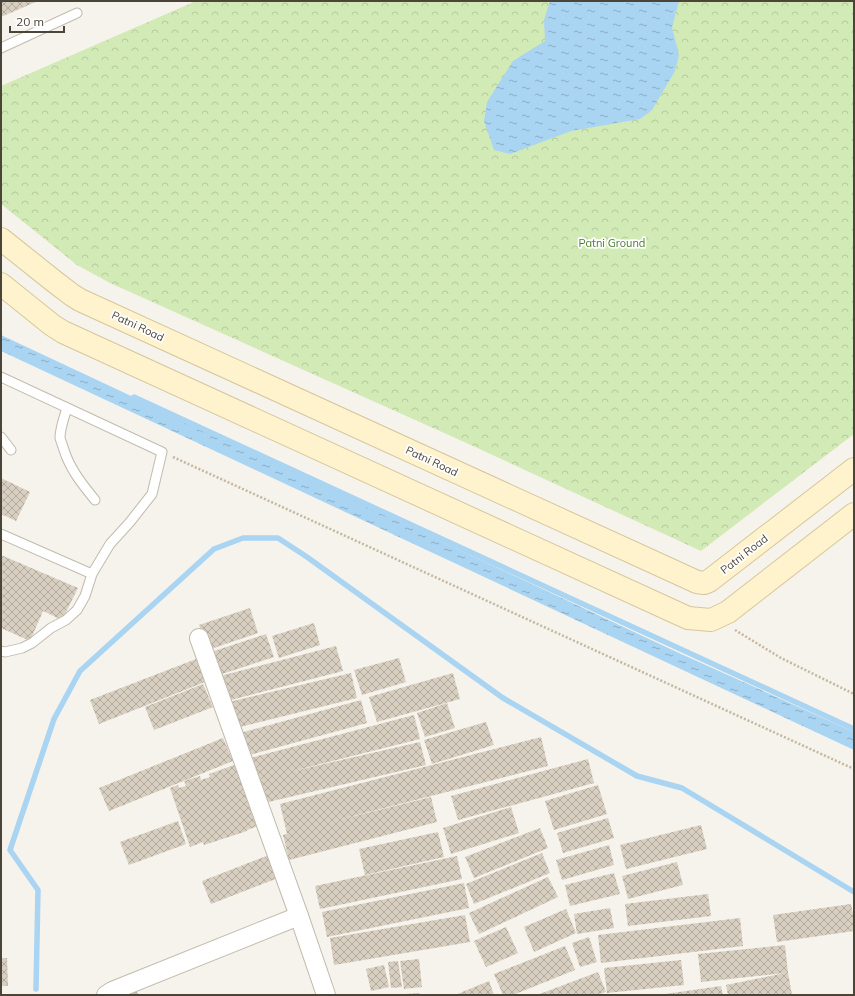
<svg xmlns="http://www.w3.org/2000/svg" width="855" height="996" font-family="Mulish,sans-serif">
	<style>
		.forest { fill: url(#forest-crowns) }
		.water { fill: url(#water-ripples) }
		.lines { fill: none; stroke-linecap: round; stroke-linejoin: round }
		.stream { stroke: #a9d4f2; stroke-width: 5.5 }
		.building { fill: url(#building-cross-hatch) }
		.service-casing { stroke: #c2bbae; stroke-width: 11 }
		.minor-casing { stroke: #c2bbae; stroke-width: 20 }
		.secondary-casing { stroke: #d6c79b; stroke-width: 24 }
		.path { stroke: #c4b79f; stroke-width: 2.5; stroke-dasharray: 2 2; stroke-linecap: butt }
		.service { stroke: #fff; stroke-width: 9 }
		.minor { stroke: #fff; stroke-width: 18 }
		.secondary { stroke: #fff3cd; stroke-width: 22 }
		.labels { text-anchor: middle; stroke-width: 3.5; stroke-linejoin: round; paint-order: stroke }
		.park-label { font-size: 11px; fill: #4a7f2a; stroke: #fff }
		.street-label { font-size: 11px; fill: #4b4439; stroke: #fff }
	</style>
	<defs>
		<pattern id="forest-crowns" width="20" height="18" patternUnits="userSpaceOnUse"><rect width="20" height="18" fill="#d2eab5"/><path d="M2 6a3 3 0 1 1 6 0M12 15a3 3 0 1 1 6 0" fill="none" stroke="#b6ca9c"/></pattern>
		<pattern id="water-ripples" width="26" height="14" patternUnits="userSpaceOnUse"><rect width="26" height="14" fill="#a9d4f2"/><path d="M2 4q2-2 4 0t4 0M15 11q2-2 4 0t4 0" fill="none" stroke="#8caec5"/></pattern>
		<pattern id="building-cross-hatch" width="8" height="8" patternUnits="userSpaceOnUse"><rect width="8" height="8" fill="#d8cfc1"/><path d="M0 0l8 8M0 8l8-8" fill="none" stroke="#b1aa9e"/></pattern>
	</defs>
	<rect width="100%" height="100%" fill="#f6f3ec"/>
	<polygon class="forest" points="196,1 854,1 854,434 701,551 462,441 110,283 77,265 1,204 1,86"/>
	<g class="water">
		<polygon points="550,1 679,1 672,27 679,55 675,71 652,110 640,119 571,131 510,154 494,150 484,121 487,102 513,61 545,41 544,20"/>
		<polygon points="1,335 679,653 854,732 854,750 1,351"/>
	</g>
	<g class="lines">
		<g class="stream">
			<polyline points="134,397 854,729"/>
			<polyline points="36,989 38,890 10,850 54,719 80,671 214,549 243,538 278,538 307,557 503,698 637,776 682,788 854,892"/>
		</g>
	</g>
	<g class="building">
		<polygon points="1,1 38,1 1,17"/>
		<polygon points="1,478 30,492 16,521 1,514"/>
		<polygon points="1,555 78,588 62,620 43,611 30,641 1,628"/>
		<polygon points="250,608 258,633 208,650 199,625"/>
		<polygon points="314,623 320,645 279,658 272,636"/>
		<polygon points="266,634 274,657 219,675 211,652"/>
		<polygon points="336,646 343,671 227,701 220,676"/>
		<polygon points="399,658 406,682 362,695 354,670"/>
		<polygon points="196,659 205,682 99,724 90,700"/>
		<polygon points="351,673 357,698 236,728 229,702"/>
		<polygon points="453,673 460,699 377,722 369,697"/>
		<polygon points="203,684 213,707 154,730 145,707"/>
		<polygon points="361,700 367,723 246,756 240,733"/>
		<polygon points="447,703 455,728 425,737 417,713"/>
		<polygon points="414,715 420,739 289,772 420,742 426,765 264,803 250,758"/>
		<polygon points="486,722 494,745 432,764 424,740"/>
		<polygon points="541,737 548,766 326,823 431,797 437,822 289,860 283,835 287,834 280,804"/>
		<polygon points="223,738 233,761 109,811 99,788"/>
		<polygon points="588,759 594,783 458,820 451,796"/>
		<polygon points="237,764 258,826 247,830 247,831 204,845 203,842 190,847 170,788 178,785 179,788 186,786 184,781 200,776 201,780 210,777 209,774"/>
		<polygon points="598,785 607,814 554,830 545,801"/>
		<polygon points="511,807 519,833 451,854 443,828"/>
		<polygon points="608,818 614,838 563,853 557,833"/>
		<polygon points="178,821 186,844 129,865 120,842"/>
		<polygon points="701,825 707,849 626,869 620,845"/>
		<polygon points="540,828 548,848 474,878 465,857"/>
		<polygon points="438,832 444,857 365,875 359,849"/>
		<polygon points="609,845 614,865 562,880 556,860"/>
		<polygon points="542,853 550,873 474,904 466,884"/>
		<polygon points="269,855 278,878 211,904 202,881"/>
		<polygon points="457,856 462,879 320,909 315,886"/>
		<polygon points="677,862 683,885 628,899 622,876"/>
		<polygon points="614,873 620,894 570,906 565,885"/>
		<polygon points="548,877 558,897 479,934 469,913"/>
		<polygon points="464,883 469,908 327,937 322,912"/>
		<polygon points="708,894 711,916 628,926 625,904"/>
		<polygon points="851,904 854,920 854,931 777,942 773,915"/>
		<polygon points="610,908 614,928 577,934 574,914"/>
		<polygon points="566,909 576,933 534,952 524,927"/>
		<polygon points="465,915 470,942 334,965 330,938"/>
		<polygon points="740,918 743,946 601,963 598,935"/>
		<polygon points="506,927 518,953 486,967 474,941"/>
		<polygon points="589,937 597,962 580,967 572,943"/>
		<polygon points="785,945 788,973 792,995 728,995 726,985 785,973 701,982 698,954"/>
		<polygon points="565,946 575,970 513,995 503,995 494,974"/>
		<polygon points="1,958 7,958 8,986 1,986"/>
		<polygon points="419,959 422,987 404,989 400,961"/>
		<polygon points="681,960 684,985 607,993 604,968"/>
		<polygon points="398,961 402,987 391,988 388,962"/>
		<polygon points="384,965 389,987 371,991 366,969"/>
		<polygon points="598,972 606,992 596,995 537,995"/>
		<polygon points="489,981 494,995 455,995"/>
		<polygon points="721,986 723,995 665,995 665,994"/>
		<polygon points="134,988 139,995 124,995"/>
		<polygon points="420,993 420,995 405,995 405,994"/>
	</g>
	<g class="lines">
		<defs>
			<g id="service">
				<polyline points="1,48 77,13"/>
				<polyline points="1,377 162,452 152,494 130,522 110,544 92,574 85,596 77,610 66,620 51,628 32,643 22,648 5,652 1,651"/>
				<path d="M67 408C64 418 60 428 60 438 61 442 63 446 64 450 70 469 82 484 95 500"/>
				<polyline points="1,437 11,450"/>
				<polyline points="1,534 92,574"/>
			</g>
			<g id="minor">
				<polyline points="199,638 299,916 326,995"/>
				<polyline points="106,995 112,991 299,916"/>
			</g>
			<g id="secondary">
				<polyline points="1,239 55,282 72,295 80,300 697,582 704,583 709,581 854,469"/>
				<polyline points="1,284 52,325 63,332 688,618 711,620 728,612 854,514"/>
			</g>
		</defs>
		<use href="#service" class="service-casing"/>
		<use href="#minor" class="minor-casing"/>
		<use href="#secondary" class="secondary-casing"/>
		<g class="path">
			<polyline points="173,457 854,769"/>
			<polyline points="735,630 781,658 854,694"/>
		</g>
		<use href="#service" class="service"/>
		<use href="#minor" class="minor"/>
		<use href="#secondary" class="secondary"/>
	</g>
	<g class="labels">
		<g class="park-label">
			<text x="612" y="247">Patni Ground</text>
		</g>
		<g class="street-label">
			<text transform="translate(138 326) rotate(25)" y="4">Patni Road</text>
			<text transform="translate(432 461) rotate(25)" y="4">Patni Road</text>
			<text transform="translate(744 554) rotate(-38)" y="4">Patni Road</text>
		</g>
	</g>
	<rect width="855" height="996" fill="none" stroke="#4b4439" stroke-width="4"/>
	<path d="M10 26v6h54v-6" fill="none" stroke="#4b4439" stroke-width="2"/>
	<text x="16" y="26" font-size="12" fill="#4b4439" stroke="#ffffff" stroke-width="3" paint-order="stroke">20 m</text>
</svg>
